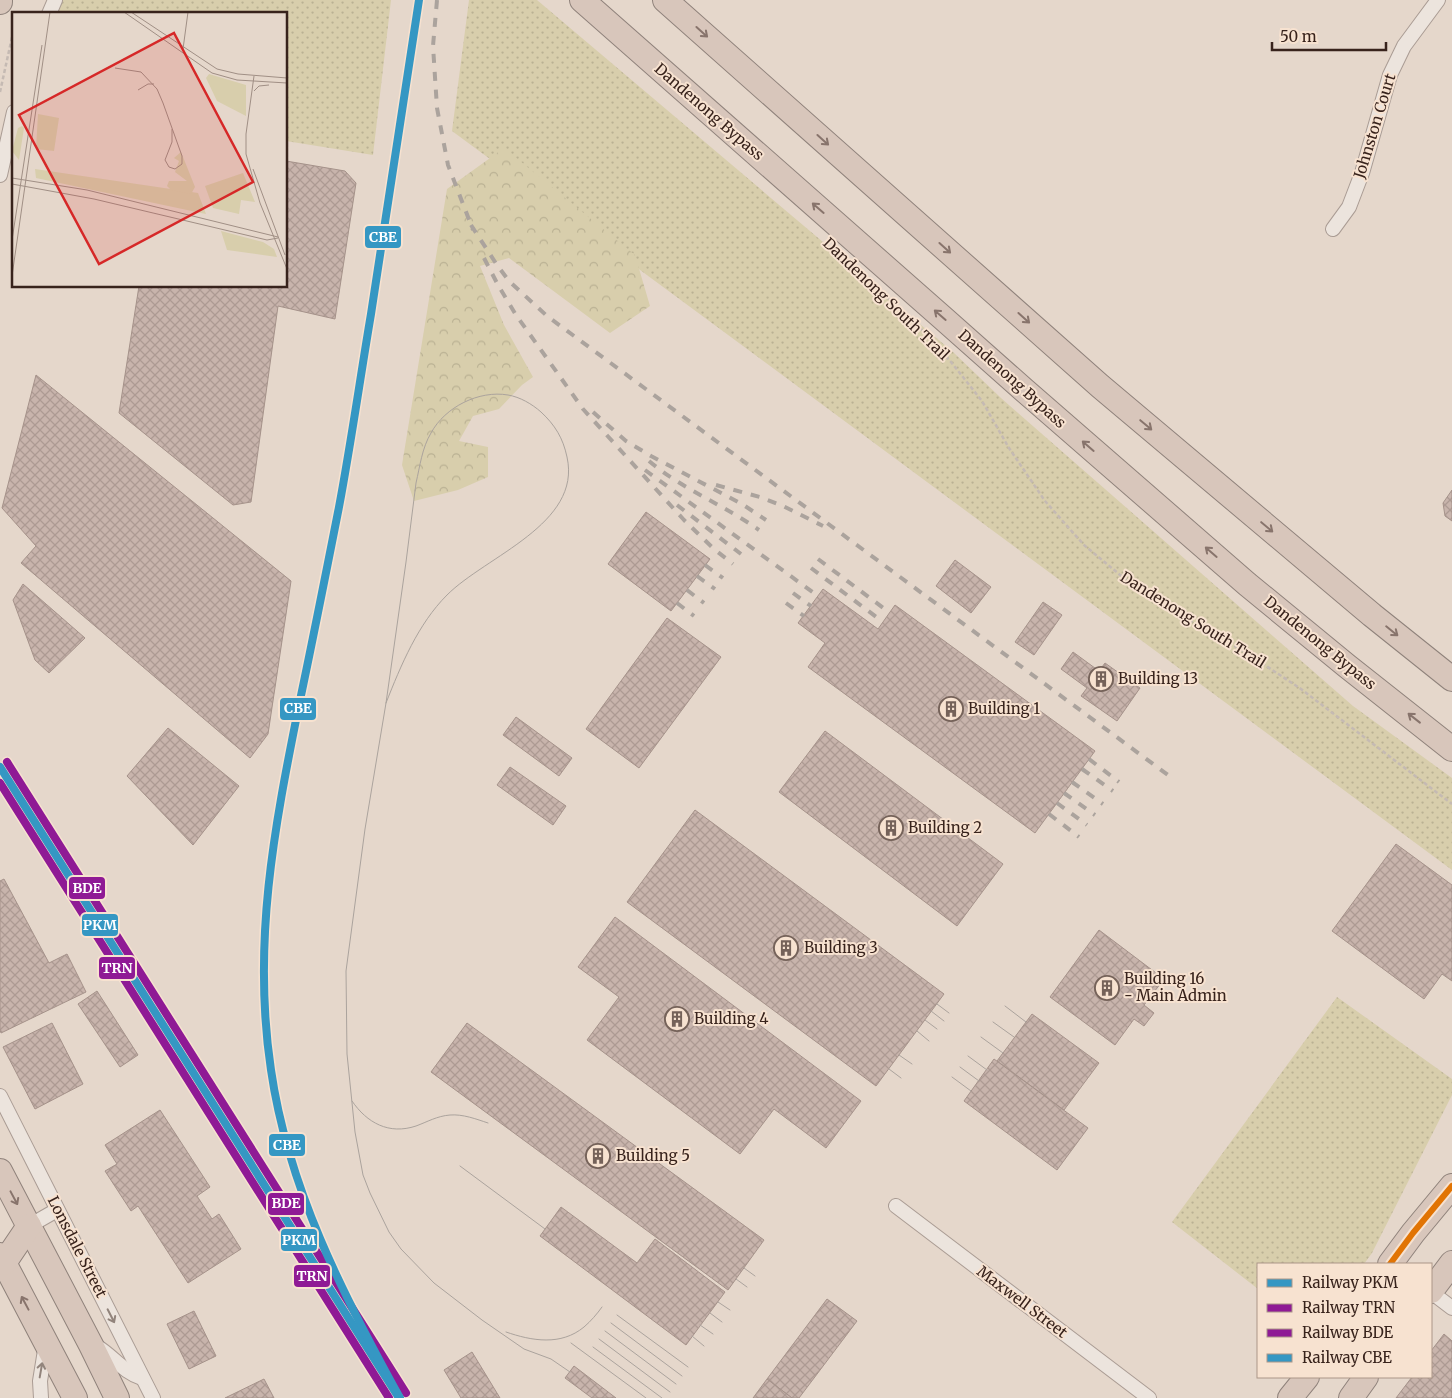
<svg xmlns="http://www.w3.org/2000/svg" width="1452" height="1398" font-family="Merriweather,serif">
	<style>
		.grass { fill: url(#grass-dots) }
		.forest { fill: url(#forest-crowns) }
		.building { fill: url(#building-cross-hatch); stroke: #a5928a }
		.lines { fill: none; stroke-linecap: round; stroke-linejoin: round }
		.street-casing { stroke: #aa9c94; stroke-width: 16 }
		.highway-casing { stroke: #8f827b; stroke-width: 26 }
		.path { stroke: #c5bab3; stroke-width: 2.5; stroke-dasharray: 4 2.5; stroke-linecap: butt }
		.street { stroke: #ece4dd; stroke-width: 14 }
		.highway { stroke: #d8c6bb; stroke-width: 24 }
		.tram { stroke: #aba39d; stroke-width: 1 }
		.rail { stroke: #aba39d; stroke-width: 4; stroke-dasharray: 9 9; stroke-linecap: butt }
		.bus-1-casing { stroke: #f7e2d0; stroke-width: 10 }
		.bus-1 { stroke: #e17404; stroke-width: 6 }
		.rail-1-casing { stroke: #f7e2d0; stroke-width: 11 }
		.rail-2-casing { stroke: #f7e2d0; stroke-width: 11 }
		.rail-3-casing { stroke: #f7e2d0; stroke-width: 11 }
		.rail-4-casing { stroke: #f7e2d0; stroke-width: 11 }
		.rail-1 { stroke: #3597c3; stroke-width: 8 }
		.rail-2 { stroke: #8f1a95; stroke-width: 8 }
		.rail-3 { stroke: #8f1a95; stroke-width: 8 }
		.rail-4 { stroke: #3597c3; stroke-width: 8 }
		.oneway { stroke: #88746c }
		.oneway2 { stroke: #92847c }
		.labels { text-anchor: middle; stroke-width: 4; stroke-linejoin: round; paint-order: stroke }
		.street-label { font-size: 15px; fill: #38231c; stroke: #f7e2d0 }
		.poi-label { font-size: 15px; fill: #38231c; stroke: #f7e2d0; text-anchor: start }
		.inset-road { fill: none; stroke: #a08f85; stroke-width: 1 }
		.view { fill: #d62828; fill-opacity: 0.15; stroke: #d62828; stroke-width: 2.5 }
		.inset-edge { fill: none; stroke: #38231c; stroke-width: 2.5 }
		.line-badge { stroke: #f7e2d0; stroke-width: 2 }
		.badge-label { font-size: 14px; text-anchor: middle; font-weight: bold; fill: #fff }
	</style>
	<defs>
		<pattern id="grass-dots" width="8" height="8" patternUnits="userSpaceOnUse" patternTransform="scale(1.25)"><rect width="8" height="8" fill="#d8ceac"/><path d="M2 2h.1M6 6h.1" fill="none" stroke="#bab193" stroke-width="1.8" stroke-linecap="round"/></pattern>
		<pattern id="forest-crowns" width="20" height="18" patternUnits="userSpaceOnUse" patternTransform="scale(1.25)"><rect width="20" height="18" fill="#d8ceac"/><path d="M2 6a3 3 0 1 1 6 0M12 15a3 3 0 1 1 6 0" fill="none" stroke="#bab193"/></pattern>
		<pattern id="building-cross-hatch" width="8" height="8" patternUnits="userSpaceOnUse" patternTransform="scale(1.25)"><rect width="8" height="8" fill="#c8b4ac"/><path d="M0 0l8 8M0 8l8-8" fill="none" stroke="#ad9a93"/></pattern>
	</defs>
	<rect width="100%" height="100%" fill="#e5d7cb"/>
	<g class="grass">
		<polygon points="51,0 391,0 373,155 286,141 286,14 50,14"/>
		<polygon points="469,0 537,0 953,352 1001,398 1353,706 1452,778 1452,870 452,131"/>
		<polygon points="1337,997 1452,1079 1452,1095 1372,1253 1364,1264 1258,1264 1258,1289 1172,1222"/>
	</g>
	<polygon class="forest" points="504,148 635,255 650,306 610,333 509,258 480,266 504,325 533,377 522,385 499,409 473,416 459,441 488,447 488,477 458,490 414,501 402,465 447,189"/>
	<g class="building">
		<polygon points="286,161 345,171 356,183 335,319 278,306 251,502 233,505 119,413 139,286 286,286"/>
		<polygon points="36,375 291,581 268,734 250,758 21,563 36,546 2,508"/>
		<polygon points="1452,490 1452,521 1445,516 1443,503"/>
		<polygon points="646,512 710,559 671,611 608,564"/>
		<polygon points="955,560 991,587 971,613 936,586"/>
		<polygon points="23,584 85,638 49,673 35,660 13,600"/>
		<polygon points="823,589 878,629 895,605 1095,751 1035,833 808,667 825,643 798,623"/>
		<polygon points="1043,602 1062,615 1034,655 1015,642"/>
		<polygon points="667,618 721,657 639,768 586,729"/>
		<polygon points="1073,652 1099,671 1105,663 1140,688 1117,721 1081,696 1087,688 1061,669"/>
		<polygon points="516,717 572,758 559,776 503,735"/>
		<polygon points="168,728 239,786 193,845 127,776"/>
		<polygon points="825,731 1003,864 957,926 779,792"/>
		<polygon points="510,767 566,806 553,825 497,785"/>
		<polygon points="695,810 944,994 876,1086 627,902"/>
		<polygon points="1396,844 1452,885 1452,981 1442,974 1424,999 1332,931"/>
		<polygon points="4,879 49,963 67,954 86,992 1,1033 0,1030 0,881"/>
		<polygon points="615,917 861,1101 826,1148 774,1109 740,1154 587,1040 619,997 578,967"/>
		<polygon points="1099,930 1164,979 1144,1005 1154,1013 1144,1026 1134,1019 1115,1045 1050,997"/>
		<polygon points="97,991 138,1055 120,1067 78,1004"/>
		<polygon points="1032,1014 1099,1063 1064,1110 997,1061"/>
		<polygon points="52,1023 83,1084 35,1109 3,1047"/>
		<polygon points="467,1023 764,1240 728,1290 431,1072"/>
		<polygon points="994,1059 1088,1128 1057,1170 964,1101"/>
		<polygon points="160,1110 210,1187 197,1196 212,1219 219,1214 241,1249 188,1283 138,1206 131,1211 105,1171 117,1164 105,1145"/>
		<polygon points="561,1207 637,1263 655,1239 725,1292 686,1345 540,1236"/>
		<polygon points="827,1299 857,1321 799,1398 792,1398 767,1379"/>
		<polygon points="194,1311 216,1356 189,1369 167,1324"/>
		<polygon points="1444,1334 1452,1341 1452,1398 1396,1398 1412,1377 1431,1377 1431,1351"/>
		<polygon points="472,1352 500,1398 461,1398 444,1370"/>
		<polygon points="574,1366 616,1398 592,1398 565,1378"/>
		<polygon points="264,1379 274,1398 225,1398"/>
		<polygon points="767,1379 792,1398 753,1398"/>
	</g>
	<g class="lines">
		<defs>
			<g id="street">
				<polyline points="49,14 55,0"/>
				<polyline points="0,175 14,112"/>
				<polyline points="1333,229 1349,207 1362,173 1390,75 1404,46 1438,0"/>
				<polyline points="0,1096 153,1398"/>
				<polyline points="896,1206 1149,1398"/>
				<polyline points="29,1226 57,1210"/>
				<polyline points="1431,1292 1452,1308"/>
				<path d="M96 1346C113 1356 123 1372 142 1378"/>
				<polyline points="41,1398 40,1381 46,1344"/>
			</g>
			<g id="highway">
				<polyline points="582,0 944,319 1024,390 1247,584 1347,666 1452,749"/>
				<polyline points="665,0 1100,386 1372,615 1452,679"/>
				<polyline points="0,2 0,0"/>
				<polyline points="0,1171 91,1345 117,1398"/>
				<polyline points="0,1255 75,1398"/>
				<polyline points="4,1263 29,1226"/>
				<polyline points="1390,1264 1413,1233 1452,1186"/>
				<polyline points="1431,1291 1452,1263"/>
				<polyline points="1290,1398 1307,1377"/>
				<polyline points="1351,1398 1366,1377"/>
			</g>
		</defs>
		<use href="#street" class="street-casing"/>
		<use href="#highway" class="highway-casing"/>
		<g class="path">
			<polyline points="0,92 14,28"/>
			<polyline points="867,279 920,328 951,362 982,401 1009,448 1045,501 1084,545 1125,579 1166,607 1245,652 1301,689 1452,804"/>
		</g>
		<use href="#street" class="street"/>
		<use href="#highway" class="highway"/>
		<g class="tram">
			<path d="M386 703C401 665 418 624 447 595 486 556 582 524 567 457 563 438 555 425 541 412 532 404 520 397 508 395 479 390 445 407 431 433 422 448 420 466 416 483L406 562 386 703 365 829 346 971 347 1054 355 1132 363 1175 370 1193 389 1232 401 1249 434 1283 482 1320 524 1349 551 1359 570 1372"/>
			<polyline points="937,1004 949,1013"/>
			<polyline points="1005,1006 1026,1022"/>
			<polyline points="931,1011 944,1021"/>
			<polyline points="925,1020 937,1029"/>
			<polyline points="993,1022 1014,1037"/>
			<polyline points="917,1031 929,1041"/>
			<polyline points="981,1037 1003,1053"/>
			<polyline points="899,1055 912,1064"/>
			<polyline points="968,1056 987,1070"/>
			<polyline points="960,1067 979,1081"/>
			<polyline points="889,1069 901,1078"/>
			<polyline points="952,1077 971,1091"/>
			<path d="M352 1101C367 1123 389 1135 416 1126 427 1122 437 1116 450 1115 463 1114 476 1119 488 1123"/>
			<polyline points="460,1166 545,1229"/>
			<polyline points="744,1268 755,1276"/>
			<polyline points="736,1279 747,1287"/>
			<polyline points="718,1302 730,1310"/>
			<polyline points="710,1313 722,1322"/>
			<polyline points="617,1315 688,1367"/>
			<polyline points="611,1323 682,1376"/>
			<polyline points="700,1325 713,1334"/>
			<polyline points="605,1331 676,1384"/>
			<path d="M506 1332C532 1341 561 1346 584 1327 591 1321 597 1314 602 1307"/>
			<polyline points="692,1336 704,1346"/>
			<polyline points="599,1339 670,1392"/>
			<polyline points="571,1343 646,1398"/>
			<polyline points="593,1347 662,1398"/>
		</g>
		<g class="rail">
			<polyline points="437,0 433,46 437,108 448,165 473,230"/>
			<polyline points="471,225 497,265 509,281 547,316 1172,778"/>
			<polyline points="484,258 498,285 516,315 583,409 684,520 714,549 733,564"/>
			<polyline points="593,412 626,441 651,456 742,504 766,520"/>
			<path d="M649 461C682 489 724 505 759 530"/>
			<polyline points="645,470 818,596"/>
			<polyline points="716,485 760,497 783,506 823,526"/>
			<polyline points="677,505 741,554"/>
			<polyline points="818,559 890,613"/>
			<polyline points="705,565 723,578"/>
			<polyline points="811,568 883,622"/>
			<polyline points="697,576 715,589"/>
			<polyline points="687,590 704,603"/>
			<polyline points="793,593 811,606"/>
			<polyline points="677,603 694,616"/>
			<polyline points="786,603 804,616"/>
			<polyline points="1089,759 1119,782"/>
			<polyline points="1082,769 1113,791"/>
			<polyline points="1072,782 1103,804"/>
			<polyline points="1064,793 1095,815"/>
			<polyline points="1057,803 1087,825"/>
			<polyline points="1049,814 1079,837"/>
		</g>
		<defs>
			<polyline id="bus-1" points="1390,1264 1413,1233 1452,1186"/>
		</defs>
		<use href="#bus-1" class="bus-1-casing"/>
		<use href="#bus-1" class="bus-1"/>
		<defs>
			<polyline id="rail-1" points="0,767 399,1398"/>
			<polyline id="rail-2" points="0,783 389,1398"/>
			<polyline id="rail-3" points="7,762 406,1393"/>
			<path id="rail-4" d="M400 1398C343 1295 288 1188 271 1070 252 944 274 829 299 705 313 639 326 573 339 507 351 443 360 379 371 314 387 210 402 105 419 0"/>
		</defs>
		<use href="#rail-1" class="rail-1-casing"/>
		<use href="#rail-2" class="rail-2-casing"/>
		<use href="#rail-3" class="rail-3-casing"/>
		<use href="#rail-4" class="rail-4-casing"/>
		<use href="#rail-1" class="rail-1"/>
		<use href="#rail-2" class="rail-2"/>
		<use href="#rail-3" class="rail-3"/>
		<use href="#rail-4" class="rail-4"/>
	</g>
	<defs><path id="oneway-shaft" d="M-6 0H5M1.5-3L5.5 0L1.5 3" fill="none" stroke-width="1.6" stroke-linecap="round" stroke-linejoin="round" transform="scale(1.25)"/></defs>
	<g class="oneway">
		<use href="#oneway-shaft" transform="translate(702 32) rotate(42)"/>
		<use href="#oneway-shaft" transform="translate(823 140) rotate(42)"/>
		<use href="#oneway-shaft" transform="translate(818 208) rotate(-139)"/>
		<use href="#oneway-shaft" transform="translate(945 248) rotate(42)"/>
		<use href="#oneway-shaft" transform="translate(940 315) rotate(-139)"/>
		<use href="#oneway-shaft" transform="translate(1024 318) rotate(42)"/>
		<use href="#oneway-shaft" transform="translate(1146 425) rotate(40)"/>
		<use href="#oneway-shaft" transform="translate(1088 446) rotate(-139)"/>
		<use href="#oneway-shaft" transform="translate(1267 527) rotate(40)"/>
		<use href="#oneway-shaft" transform="translate(1211 552) rotate(-139)"/>
		<use href="#oneway-shaft" transform="translate(1392 631) rotate(39)"/>
		<use href="#oneway-shaft" transform="translate(1414 718) rotate(-142)"/>
		<use href="#oneway-shaft" transform="translate(14 1198) rotate(62)"/>
		<use href="#oneway-shaft" transform="translate(25 1303) rotate(-118)"/>
	</g>
	<g class="oneway2">
		<use href="#oneway-shaft" transform="translate(111 1316) rotate(63)"/>
		<use href="#oneway-shaft" transform="translate(41 1370) rotate(-80)"/>
	</g>
	<defs>
		<symbol id="building-ring" viewBox="-11 -11 22 22"><circle r="9.5" fill="#f7e2d0" stroke="#756259" stroke-width="1.5"/><path d="M-4-6H4V6H1V3H-1V6H-4ZM-2.5-4.3h1.7v1.8h-1.7ZM.8-4.3h1.7v1.8H.8ZM-2.5-1h1.7V.8h-1.7ZM.8-1h1.7V.8H.8Z" fill="#756259"/></symbol>
	</defs>
	<g fill-rule="evenodd">
		<use href="#building-ring" x="1087" y="665" width="28" height="28"/>
		<use href="#building-ring" x="937" y="695" width="28" height="28"/>
		<use href="#building-ring" x="877" y="814" width="28" height="28"/>
		<use href="#building-ring" x="772" y="934" width="28" height="28"/>
		<use href="#building-ring" x="1093" y="974" width="28" height="28"/>
		<use href="#building-ring" x="663" y="1005" width="28" height="28"/>
		<use href="#building-ring" x="584" y="1142" width="28" height="28"/>
	</g>
	<g class="labels">
		<g class="street-label">
			<text transform="translate(709 112) rotate(41)" y="5">Dandenong Bypass</text>
			<text transform="translate(1375 126) rotate(-73)" y="5">Johnston Court</text>
			<text transform="translate(886 299) rotate(44)" y="5">Dandenong South Trail</text>
			<text transform="translate(1012 379) rotate(42)" y="5">Dandenong Bypass</text>
			<text transform="translate(1193 620) rotate(32)" y="5">Dandenong South Trail</text>
			<text transform="translate(1320 643) rotate(39)" y="5">Dandenong Bypass</text>
			<text transform="translate(77 1247) rotate(63)" y="5">Lonsdale Street</text>
			<text transform="translate(1022 1302) rotate(37)" y="5">Maxwell Street</text>
		</g>
		<g class="poi-label">
			<text x="1118" y="684">Building 13</text>
			<text x="968" y="714">Building 1</text>
			<text x="908" y="833">Building 2</text>
			<text x="804" y="953">Building 3</text>
			<text x="1124" y="984">Building 16<tspan x="1124" dy="17">- Main Admin</tspan></text>
			<text x="694" y="1024">Building 4</text>
			<text x="616" y="1161">Building 5</text>
		</g>
	</g>
	<g transform="translate(12 12)">
		<rect width="275" height="275" fill="#e5d7cb"/>
		<path d="M197 62 234 73V104L205 89 194 66ZM26 102 47 106 42 139 24 137ZM10 114 12 116 5 161 7 148 0 139 6 116ZM23 157 186 181 194 202 24 166ZM231 161 243 190 229 188 227 202 201 196 193 174ZM209 219 251 230 262 237 265 245 215 238Z" fill="#d8ceac"/>
		<path d="M169 140 183 175 179 182 159 178 155 174 157 169H175L163 160 167 149 162 146Z" fill="#d8ceac"/>
		<path class="inset-road" d="M112 0 200 61 225 68 275 71M119 0 205 57 226 62 275 66M171 37 176 0M103 56 129 60 145 77 151 91 170 144V152L163 157 157 155 153 148 160 130V117M242 64 234 122V142L248 191 275 257M126 78 136 72H142M242 79 247 74 257 73M241 157 273 243M0 166 75 178 266 225M0 172 82 187 255 228 266 226M0 228 30 33M0 264 38 0"/>
		<path class="view" d="M162 21 241 170 87 252 7 103Z"/>
		<rect width="275" height="275" class="inset-edge"/>
	</g>
	<g class="line-badge">
		<rect x="364" y="225" width="38" height="24" rx="5" fill="#3597c3"/>
		<rect x="279" y="697" width="38" height="24" rx="5" fill="#3597c3"/>
		<rect x="68" y="876" width="38" height="24" rx="5" fill="#8f1a95"/>
		<rect x="81" y="913" width="38" height="24" rx="5" fill="#3597c3"/>
		<rect x="98" y="956" width="38" height="24" rx="5" fill="#8f1a95"/>
		<rect x="268" y="1133" width="38" height="24" rx="5" fill="#3597c3"/>
		<rect x="267" y="1192" width="38" height="24" rx="5" fill="#8f1a95"/>
		<rect x="280" y="1228" width="38" height="24" rx="5" fill="#3597c3"/>
		<rect x="293" y="1264" width="38" height="24" rx="5" fill="#8f1a95"/>
	</g>
	<g class="badge-label">
		<text x="383" y="242">CBE</text>
		<text x="298" y="713">CBE</text>
		<text x="87" y="893">BDE</text>
		<text x="100" y="930">PKM</text>
		<text x="117" y="973">TRN</text>
		<text x="287" y="1150">CBE</text>
		<text x="286" y="1208">BDE</text>
		<text x="299" y="1245">PKM</text>
		<text x="312" y="1281">TRN</text>
	</g>
	<rect x="1257" y="1263" width="175" height="115" fill="#f7e2d0" stroke="#ab9688"/>
	<rect x="1267" y="1279" width="25" height="8" fill="#3597c3" stroke="#ab9688"/>
	<text x="1302" y="1288" font-size="15" fill="#38231c">Railway PKM</text>
	<rect x="1267" y="1304" width="25" height="8" fill="#8f1a95" stroke="#ab9688"/>
	<text x="1302" y="1313" font-size="15" fill="#38231c">Railway TRN</text>
	<rect x="1267" y="1329" width="25" height="8" fill="#8f1a95" stroke="#ab9688"/>
	<text x="1302" y="1338" font-size="15" fill="#38231c">Railway BDE</text>
	<rect x="1267" y="1354" width="25" height="8" fill="#3597c3" stroke="#ab9688"/>
	<text x="1302" y="1363" font-size="15" fill="#38231c">Railway CBE</text>
	<path d="M1272 42v8h114v-8" fill="none" stroke="#38231c" stroke-width="2.5"/>
	<text x="1280" y="42" font-size="15" fill="#38231c" stroke="#f7e2d0" stroke-width="4" paint-order="stroke">50 m</text>
</svg>
